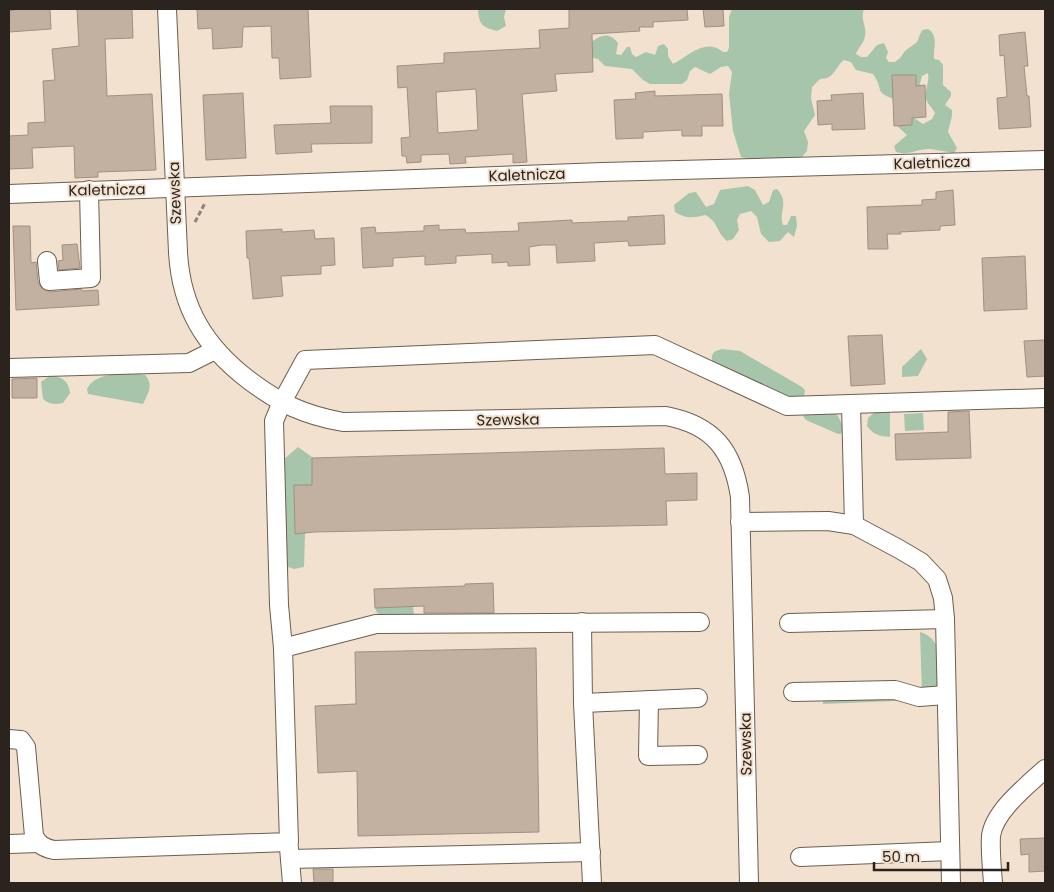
<svg xmlns="http://www.w3.org/2000/svg" width="1054" height="892" font-family="Poppins,sans-serif">
	<style>
		.green { fill: #a6c5ab }
		.building { fill: #c2b1a1; stroke: #a09080; fill-rule: evenodd }
		.lines { fill: none; stroke-linecap: round; stroke-linejoin: round }
		.minor-casing { stroke: #6d5e4f; stroke-width: 20 }
		.path { stroke: #908478; stroke-width: 3; stroke-dasharray: 5 2.5; stroke-linecap: butt }
		.minor { stroke: #fff; stroke-width: 18 }
		.labels { text-anchor: middle; stroke-width: 4; stroke-linejoin: round; paint-order: stroke }
		.street-label { font-size: 15px; fill: #2b241e; stroke: #f3e1d0 }
	</style>
	<rect width="100%" height="100%" fill="#f3e1d0"/>
	<g class="green">
		<path d="M478 9H506L504 17 506 26 497 31C482 27 479 25 478 9Z"/>
		<path d="M732 9H864C860 21 867 25 865 36 864 43 858 48 856 54L861 57H867L877 45 884 43 888 52 886 58 889 62H895L900 58 905 51 917 42 922 30 928 29C939 36 933 48 934 59L939 60 943 65V85L951 92V96L945 105 952 110V116L948 132 957 148 954 153C946 152 939 150 931 149 918 148 909 156 896 152L894 146 907 135 897 126 908 114 923 124 932 119 935 113C933 109 927 103 926 99 924 90 930 82 928 73L922 76 919 88 897 100C872 92 885 90 873 74L856 70 851 62 844 60C834 68 835 79 820 79L812 87 811 98 815 115 804 131 808 142 807 151C806 152 803 156 802 157 790 163 753 161 741 157L733 131 729 94 732 72 728 66 721 67 710 74 695 67 690 71 687 80 682 84H650L643 80 632 69 605 66 598 59 586 56 584 47C597 39 606 28 618 43L616 54 621 55 627 47H630L632 54 636 57 646 52 655 55 658 46 664 44 668 49V56L673 64C688 56 706 37 723 52H727L729 48V17Z"/>
		<path d="M748 186 755 190 763 205 769 202 773 190 777 189C790 203 778 211 783 225H787L791 216H796L797 226 794 237 788 232 780 241 769 242 761 234 757 217 751 211 740 214 737 220 739 230 733 239 727 241C716 232 719 222 705 215 693 218 686 219 675 212L674 205 689 193 696 192 706 207 714 204 720 190Z"/>
		<path d="M722 349 740 351 802 387 805 390 804 396 801 397 782 396 714 363 712 361C711 352 715 351 722 349Z"/>
		<polygon points="921,349 927,359 918,376 902,377 902,367"/>
		<path d="M135 373 145 375C154 384 148 394 143 404L88 394 87 389C96 372 118 375 135 373Z"/>
		<path d="M54 376C64 378 69 383 70 393L63 403C54 405 49 404 43 399L41 382 48 377Z"/>
		<path d="M877 410H890V437C879 436 874 435 867 426L868 418Z"/>
		<polygon points="832,412 838,416 845,431 844,433 838,434 806,420 803,416 804,414"/>
		<polygon points="923,413 924,430 905,431 904,414"/>
		<polygon points="298,447 312,457 313,485 294,486 295,534 305,533 304,567 294,569 288,567 286,563 283,460"/>
		<polygon points="413,606 414,616 382,616 377,613 375,608"/>
		<path d="M920 632C944 639 938 663 938 684L934 690 922 693Z"/>
		<polygon points="892,693 919,700 823,704 824,695"/>
	</g>
	<g class="building">
		<polygon points="15,9 50,9 51,29 9,32 9,11 15,10"/>
		<polygon points="77,9 132,9 133,38 105,39 107,96 152,94 156,170 98,172 98,177 75,178 74,146 32,148 33,168 9,169 9,136 28,135 28,123 45,122 43,81 55,80 52,49 79,46"/>
		<polygon points="197,9 308,9 311,77 280,79 279,58 272,58 271,26 243,27 242,47 213,49 212,28 198,29"/>
		<path d="M569 9H687L688 20 653 22V27H639L640 31 592 34 593 72 555 74 557 91 522 94 527 162 513 163V154L465 157 466 163 450 164 449 154 421 155V162L407 163 406 156H402L401 138 410 137 407 87 398 88 397 66 444 63V53L540 48 539 30 569 28ZM476 89 478 130 438 133 436 92Z"/>
		<polygon points="703,9 723,9 724,26 705,27"/>
		<polygon points="1025,32 1028,66 1024,66 1027,96 1029,96 1031,127 999,129 997,98 1007,97 1004,55 1000,56 999,35"/>
		<polygon points="892,75 916,75 916,86 925,85 926,117 912,118 912,125 894,126"/>
		<polygon points="655,91 655,96 722,94 723,126 702,126 702,136 682,136 682,130 643,132 643,138 616,139 614,100 636,99 635,93"/>
		<polygon points="243,93 246,158 206,160 203,95"/>
		<polygon points="863,93 865,129 832,130 832,124 818,125 817,101 832,100 831,95"/>
		<polygon points="330,106 372,106 372,143 311,144 312,152 276,154 274,125 331,123"/>
		<polygon points="953,190 955,225 940,226 940,230 900,232 901,234 887,234 888,249 868,249 867,207 922,205 922,200 936,199 936,192"/>
		<polygon points="664,215 665,244 629,246 628,241 594,243 595,261 557,263 556,245 542,245 529,247 530,265 508,266 508,262 492,263 492,254 456,256 456,263 425,265 425,256 393,258 393,266 363,268 361,228 375,227 376,233 424,231 424,226 439,225 439,230 465,229 466,233 519,231 518,223 572,220 572,223 619,221 628,221 628,217"/>
		<polygon points="13,226 30,226 31,263 36,262 38,282 41,287 50,292 81,289 82,291 98,290 99,305 16,310"/>
		<polygon points="282,229 282,232 314,230 315,239 334,238 335,265 321,266 321,274 281,276 283,296 253,299 249,258 247,258 246,231"/>
		<polygon points="77,244 80,268 59,270 58,261 63,260 62,245"/>
		<polygon points="1025,256 1027,309 984,311 982,258"/>
		<polygon points="882,335 885,384 851,386 848,336"/>
		<polygon points="1045,340 1045,376 1027,377 1024,341"/>
		<polygon points="37,378 37,398 12,398 12,379"/>
		<polygon points="969,411 971,458 896,460 895,434 948,432 948,412"/>
		<polygon points="664,448 665,474 697,473 697,500 666,501 667,525 314,532 295,534 294,485 312,485 312,458"/>
		<polygon points="493,583 494,613 424,613 424,606 375,608 374,589 465,586 465,584"/>
		<polygon points="536,648 539,832 358,836 357,771 318,773 315,706 356,704 355,652"/>
		<polygon points="1045,838 1045,871 1029,872 1029,854 1021,855 1020,839"/>
		<polygon points="313,869 333,869 333,883 314,883"/>
	</g>
	<g class="lines">
		<defs>
			<g id="minor">
				<path d="M167 9 178 252C181 308 205 347 250 381 281 404 304 415 343 422L666 416C713 425 733 450 740 497L749 883"/>
				<polyline points="9,194 603,172 1045,160"/>
				<polyline points="47,261 49,281 91,278 89,190"/>
				<polyline points="9,368 189,363 215,350"/>
				<polyline points="851,404 854,525"/>
				<polyline points="740,522 828,521 854,525 899,549 921,562 937,579 943,598 945,619 951,883"/>
				<polyline points="582,622 583,703 698,698"/>
				<polyline points="789,623 945,619"/>
				<polyline points="283,648 376,624 700,622"/>
				<polyline points="793,692 895,690 919,697 946,695"/>
				<polyline points="649,700 648,756 698,755"/>
				<polyline points="583,703 592,883"/>
				<path d="M9 739 21 740 26 747 34 836C39 845 44 848 54 850L289 842 283 648 279 605 274 421 282 402 305 360 655 345 787 406 1045 398"/>
				<polyline points="9,844 38,843"/>
				<polyline points="289,848 292,883"/>
				<polyline points="800,857 950,851"/>
				<polyline points="290,859 591,852"/>
				<path d="M993 883C992 868 990 851 991 836 994 811 1028 785 1045 769"/>
			</g>
		</defs>
		<use href="#minor" class="minor-casing"/>
		<polyline class="path" points="195,222 205,203"/>
		<use href="#minor" class="minor"/>
	</g>
	<g class="labels">
		<g class="street-label">
			<text transform="translate(932 163) rotate(-2)" y="5">Kaletnicza</text>
			<text transform="translate(527 175) rotate(-2)" y="5">Kaletnicza</text>
			<text transform="translate(107 190) rotate(-1)" y="5">Kaletnicza</text>
			<text transform="translate(175 193) rotate(-92)" y="5">Szewska</text>
			<text transform="translate(508 420) rotate(-1)" y="5">Szewska</text>
			<text transform="translate(746 744) rotate(-91)" y="5">Szewska</text>
		</g>
	</g>
	<rect width="1054" height="892" fill="none" stroke="#2b241e" stroke-width="20"/>
	<path d="M874 862v8h134v-8" fill="none" stroke="#2b241e" stroke-width="2.5"/>
	<text x="882" y="862" font-size="15" fill="#2b241e" stroke="#f3e1d0" stroke-width="4" paint-order="stroke">50 m</text>
</svg>
